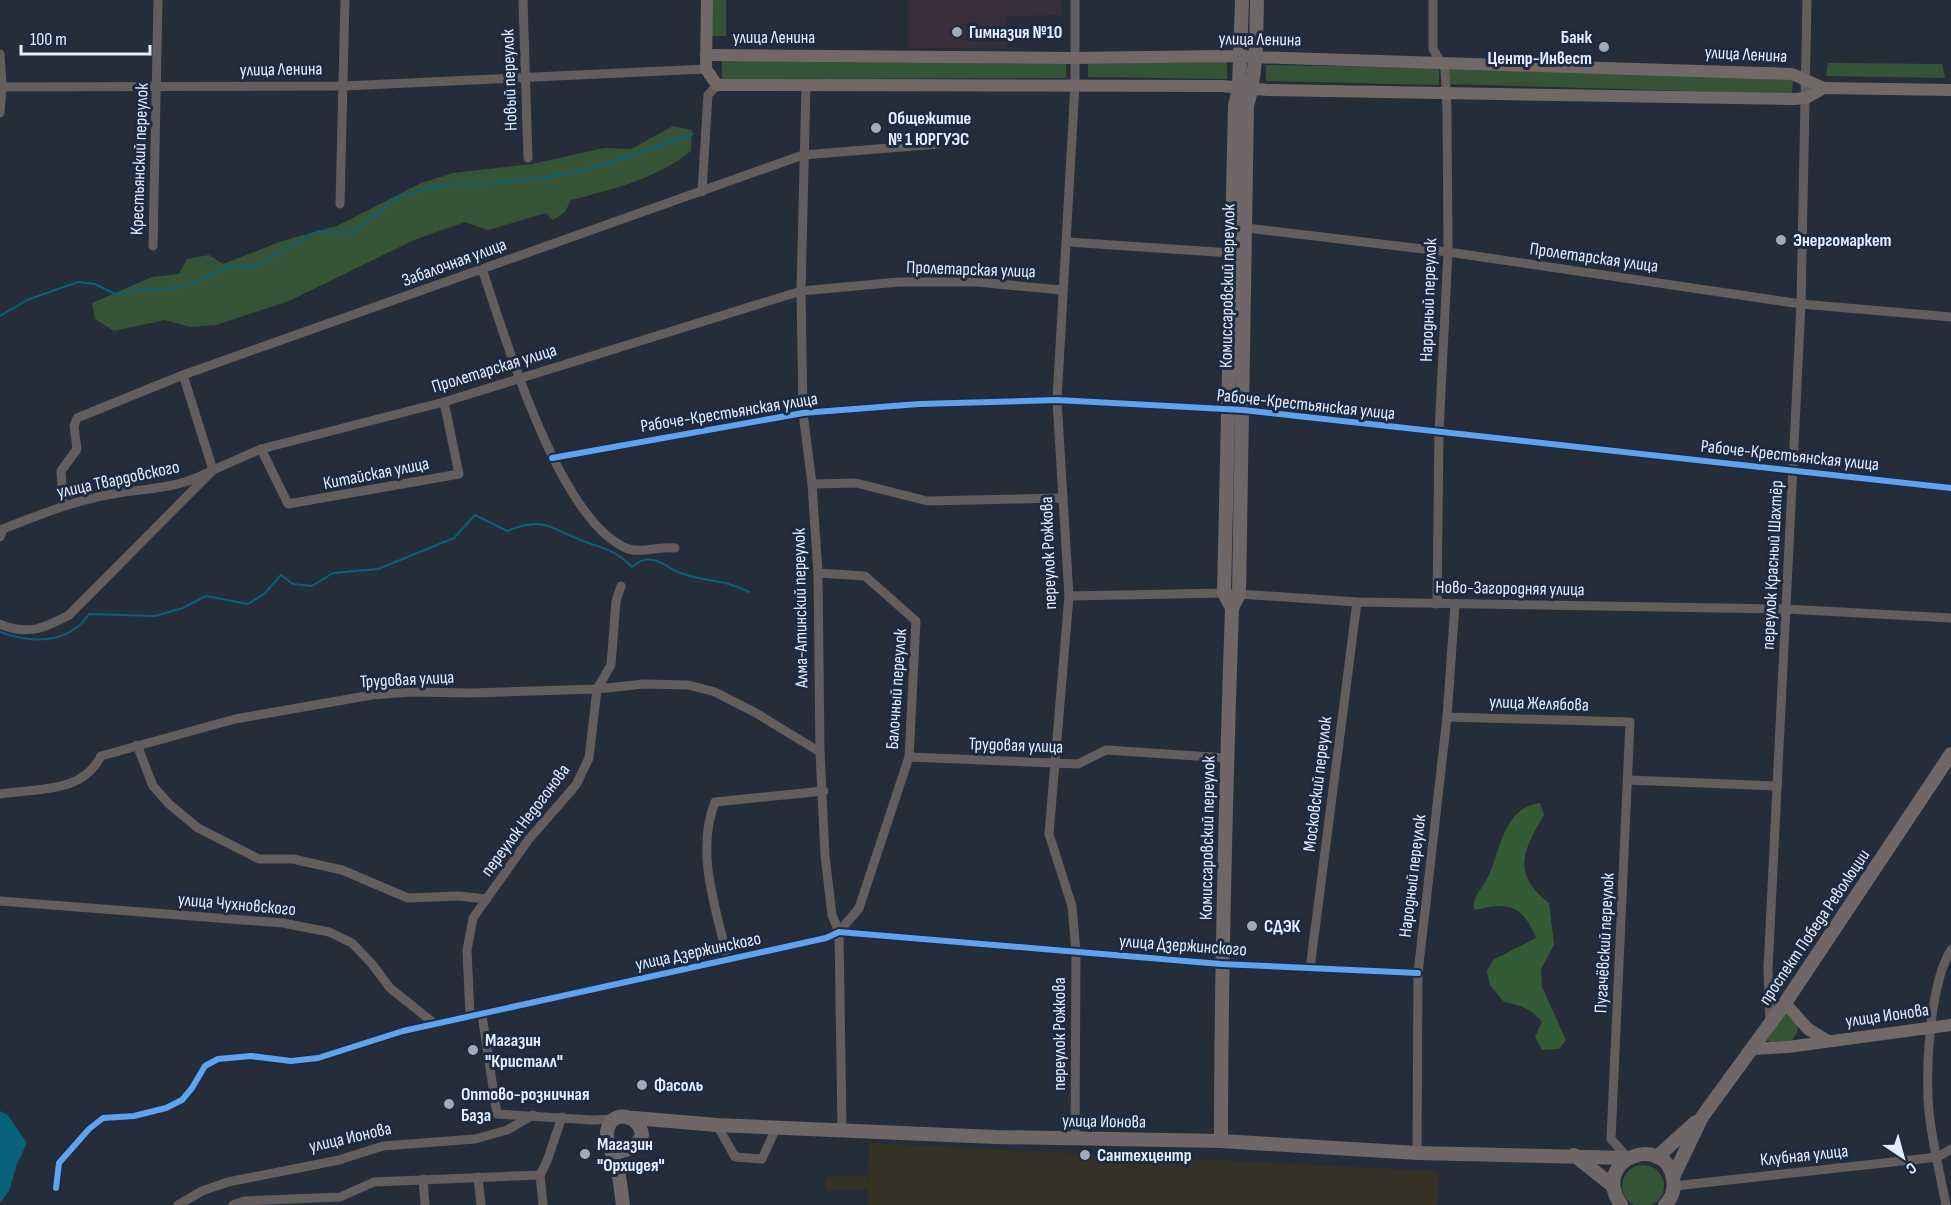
<svg xmlns="http://www.w3.org/2000/svg" width="1951" height="1205" font-family="'Sofia Sans Condensed',sans-serif">
	<style>
		.industrial { fill: #353124 }
		.education { fill: #382d3a }
		.green { fill: #345435 }
		.forest { fill: #345b36 }
		.water { fill: #076179 }
		.lines { fill: none; stroke-linecap: round; stroke-linejoin: round }
		.stream { stroke: #076179; stroke-width: 2 }
		.minor { stroke: #645d5e; stroke-width: 9 }
		.secondary { stroke: #726868; stroke-width: 12 }
		.primary { stroke: #6f6668; stroke-width: 14 }
		.cycleway-casing { stroke: #1d2b42; stroke-width: 10 }
		.cycleway { stroke: #60a3ed; stroke-width: 6 }
		.poi-dot { fill: #a1aab9; stroke: #1d2b42; stroke-width: 2 }
		.labels { text-anchor: middle; stroke-width: 6; stroke-linejoin: round; paint-order: stroke }
		.poi-label { font-size: 18px; font-weight: bold; fill: #e4eefe; stroke: #1d2b42; text-anchor: start }
		.street-label { font-size: 18px; fill: #e4eefe; stroke: #1d2b42 }
	</style>
	<rect width="100%" height="100%" fill="#252d3a"/>
	<polygon class="industrial" points="869,1143 1439,1171 1437,1205 868,1205 868,1189 825,1191 825,1177 867,1175 868,1185"/>
	<polygon class="education" points="908,0 1061,0 1062,15 1006,16 1007,48 908,48"/>
	<g class="green">
		<rect x="712" y="0" width="14" height="36"/>
		<polygon points="722,60 1066,60 1066,78 722,79"/>
		<polygon points="1088,60 1227,62 1227,79 1088,77"/>
		<polygon points="1828,63 1942,64 1945,78 1826,76"/>
		<polygon points="1266,65 1439,68 1439,85 1266,81"/>
		<polygon points="1450,69 1793,79 1792,94 1449,84"/>
		<path d="M673 126 692 130 691 151C658 178 611 190 571 200L565 212 553 220 546 213 488 230 465 222 414 240 289 301 216 325 190 327 165 320 114 331 95 319 92 303 152 277 179 274 187 259 209 255 223 264 282 241 337 226 421 183 453 173 532 164 604 148 631 149Z"/>
		<path d="M1784 1013 1791 1017 1798 1026C1797 1042 1787 1042 1774 1044L1767 1040Z"/>
		<circle cx="1643" cy="1186" r="21"/>
	</g>
	<path class="forest" d="M1540 803 1544 815C1523 851 1511 873 1549 903L1554 945 1541 969 1542 987 1566 1040 1559 1049 1542 1050 1535 1037 1542 1022C1531 1008 1520 1005 1504 1002L1490 985 1487 971 1493 960 1536 938C1522 903 1507 902 1474 910 1472 895 1482 890 1488 877 1501 850 1503 808 1540 803Z"/>
	<polygon class="water" points="0,1111 8,1115 27,1143 17,1164 9,1191 0,1203"/>
	<g class="lines">
		<g class="stream">
			<polyline points="0,316 27,300 78,282 95,284 117,295 144,289 168,290 197,282 228,267 254,267 318,231 351,233 401,196 444,185 501,183 563,175 616,161 693,134"/>
			<path d="M0 632C32 644 69 644 89 614L155 616 183 608 206 596 248 604 264 594 281 575 293 584 312 586 333 573 378 569 454 538 475 515 507 531C544 516 550 528 583 541 604 549 614 549 632 567 639 562 644 558 653 560 662 561 670 569 678 572 705 583 722 578 749 592"/>
		</g>
		<g class="minor">
			<polyline points="523,0 528,158"/>
			<polyline points="1075,0 1075,85 1057,400 1069,596 1049,834 1072,906 1076,953 1075,1138"/>
			<polyline points="1433,0 1433,49 1445,69 1447,110 1448,252 1439,432 1437,604"/>
			<polyline points="0,54 2,87 0,113"/>
			<polyline points="806,86 801,291 803,413 812,484 818,573 820,752 825,856 832,915 839,932 842,1129"/>
			<polyline points="0,87 344,86 706,69"/>
			<polyline points="702,192 708,95 717,85"/>
			<polyline points="340,204 345,0"/>
			<polyline points="1239,227 1448,252 1801,304 1951,317"/>
			<polyline points="1068,242 1231,253"/>
			<polyline points="153,246 158,0"/>
			<path d="M482 269C505 336 558 519 626 548 640 554 659 546 675 548"/>
			<polyline points="261,449 288,504 459,474 444,402"/>
			<polyline points="552,458 803,413 919,404 1057,400 1243,410 1951,488"/>
			<polyline points="812,484 856,483 927,501 1063,498"/>
			<polyline points="63,505 61,471 77,449 74,426 77,418 183,375 803,155 938,144"/>
			<path d="M0 537 3 529C41 514 78 499 119 493 156 487 178 489 213 470L183 375"/>
			<polyline points="818,573 865,576 916,621 909,757 859,908 839,932"/>
			<polyline points="1069,596 1224,593 1357,602 1786,609 1951,618"/>
			<path d="M0 624C27 636 45 628 69 615L213 470 261 449 444 402 801 291 899 282H977L1062 290"/>
			<polyline points="1447,717 1630,722 1611,1139 1628,1158"/>
			<polyline points="137,745 153,786 169,804 198,828 259,859 293,859 342,870 408,898 458,896 487,899"/>
			<polyline points="909,757 1078,764 1106,750 1227,758"/>
			<polyline points="1628,780 1777,786"/>
			<path d="M0 794C37 788 82 794 101 756L235 719 372 695 411 692 472 693 597 689 644 684 688 685 715 692 756 713 820 752"/>
			<polyline points="0,901 283,923 329,932 352,943 372,964 390,988 435,1024"/>
			<path d="M728 960C716 909 695 852 715 802L824 791"/>
			<polyline points="1310,969 1357,602"/>
			<polyline points="482,1015 497,1114 592,1120 614,1119"/>
			<polyline points="470,1016 467,950 473,918 529,839 576,785 589,758 597,689 611,665 616,601 621,586"/>
			<polyline points="1770,1024 1768,969 1801,304 1807,0"/>
			<polyline points="717,1125 735,1157 762,1159 776,1128"/>
			<polyline points="1417,1153 1418,973 1447,717 1455,604"/>
			<polyline points="540,1175 543,1205"/>
			<polyline points="478,1177 481,1205"/>
			<polyline points="423,1179 425,1205"/>
			<polyline points="1674,1186 1938,1157 1951,1149"/>
			<polyline points="56,1188 59,1163 89,1129 103,1118 134,1116 166,1108 182,1100 192,1088 205,1066 218,1059 251,1056 291,1061 318,1058 403,1031 826,938 839,932 1221,964 1418,973"/>
			<polyline points="178,1205 202,1191 228,1182 339,1160 383,1146 475,1139 507,1130 533,1115"/>
			<polyline points="233,1205 244,1201 340,1197 374,1182 540,1175 547,1161 562,1117"/>
			<path d="M1946 1205C1941 1179 1935 1153 1931 1127 1924 1085 1928 987 1951 950"/>
		</g>
		<g class="secondary">
			<polyline points="707,0 706,69 717,85 1221,86 1268,90 1794,99 1806,98 1824,88 1951,90"/>
			<polyline points="706,55 1074,58 1220,56 1792,74 1824,88"/>
			<polyline points="1785,1003 1808,1029 1828,1041"/>
			<polyline points="1751,1049 1788,1047 1951,1025"/>
		</g>
		<g class="primary">
			<polyline points="1232,608 1224,593 1235,106 1239,88 1242,0"/>
			<polyline points="634,1118 717,1125 995,1137 1221,1141 1417,1153 1628,1158"/>
			<path d="M1221 1141C1221 963 1226 786 1232 608L1239 594 1247 106C1257 72 1256 36 1257 0"/>
			<path d="M610 1144 622 1151 635 1147 642 1136C641 1114 610 1108 607 1132 606 1144 616 1160 618 1172 621 1183 621 1194 623 1205"/>
			<polyline points="1574,1155 1613,1186"/>
			<polyline points="1657,1157 1696,1122"/>
			<polyline points="1673,1177 1702,1117 1785,1003 1951,754"/>
			<path d="M1621 1205C1589 1158 1666 1132 1673 1179 1675 1189 1672 1198 1665 1205"/>
		</g>
		<defs>
			<g id="cycleway">
				<polyline points="552,458 803,413 919,404 1057,400 1243,410 1951,488"/>
				<polyline points="56,1188 59,1163 89,1129 103,1118 134,1116 166,1108 182,1100 192,1088 205,1066 218,1059 251,1056 291,1061 318,1058 403,1031 826,938 839,932 1221,964 1418,973"/>
			</g>
		</defs>
		<use href="#cycleway" class="cycleway-casing"/>
		<use href="#cycleway" class="cycleway"/>
	</g>
	<g class="poi-dot">
		<circle cx="957" cy="32" r="6"/>
		<circle cx="1604" cy="47" r="6"/>
		<circle cx="876" cy="128" r="6"/>
		<circle cx="1781" cy="240" r="6"/>
		<circle cx="1252" cy="926" r="6"/>
		<circle cx="473" cy="1050" r="6"/>
		<circle cx="642" cy="1085" r="6"/>
		<circle cx="449" cy="1104" r="6"/>
		<circle cx="585" cy="1154" r="6"/>
		<circle cx="1085" cy="1155" r="6"/>
	</g>
	<g class="labels">
		<g class="poi-label">
			<text x="969" y="38">Гимназия №10</text>
			<text x="1592" y="43" text-anchor="end">Банк<tspan x="1592" dy="21">Центр-Инвест</tspan></text>
			<text x="888" y="124">Общежитие<tspan x="888" dy="21">№ 1 ЮРГУЭС</tspan></text>
			<text x="1793" y="246">Энергомаркет</text>
			<text x="1264" y="932">СДЭК</text>
			<text x="485" y="1046">Магазин<tspan x="485" dy="21">"Кристалл"</tspan></text>
			<text x="654" y="1091">Фасоль</text>
			<text x="461" y="1100">Оптово-розничная<tspan x="461" dy="21">База</tspan></text>
			<text x="597" y="1150">Магазин<tspan x="597" dy="21">"Орхидея"</tspan></text>
			<text x="1097" y="1161">Сантехцентр</text>
		</g>
		<g class="street-label">
			<text x="774" y="43">улица Ленина</text>
			<text transform="translate(1260 39) rotate(1)" y="6">улица Ленина</text>
			<text transform="translate(1746 54) rotate(3)" y="6">улица Ленина</text>
			<text transform="translate(281 69) rotate(-1)" y="6">улица Ленина</text>
			<text transform="translate(509 80) rotate(-92)" y="6">Новый переулок</text>
			<text transform="translate(139 159) rotate(-88)" y="6">Крестьянский переулок</text>
			<text transform="translate(1594 257) rotate(8)" y="6">Пролетарская улица</text>
			<text transform="translate(454 262) rotate(-20)" y="6">Забалочная улица</text>
			<text transform="translate(971 269) rotate(2)" y="6">Пролетарская улица</text>
			<text transform="translate(1227 286) rotate(-89)" y="6">Комиссаровский переулок</text>
			<text transform="translate(1428 300) rotate(-88)" y="6">Народный переулок</text>
			<text transform="translate(494 368) rotate(-17)" y="6">Пролетарская улица</text>
			<text transform="translate(1306 404) rotate(6)" y="6">Рабоче-Крестьянская улица</text>
			<text transform="translate(729 412) rotate(-9)" y="6">Рабоче-Крестьянская улица</text>
			<text transform="translate(1790 455) rotate(6)" y="6">Рабоче-Крестьянская улица</text>
			<text transform="translate(376 473) rotate(-11)" y="6">Китайская улица</text>
			<text transform="translate(118 479) rotate(-12)" y="6">улица Твардовского</text>
			<text transform="translate(1048 553) rotate(-92)" y="6">переулок Рожкова</text>
			<text transform="translate(1772 565) rotate(-87)" y="6">переулок Красный Шахтёр</text>
			<text transform="translate(1510 588) rotate(1)" y="6">Ново-Загородняя улица</text>
			<text transform="translate(800 608) rotate(-91)" y="6">Алма-Атинский переулок</text>
			<text transform="translate(407 679) rotate(-3)" y="6">Трудовая улица</text>
			<text transform="translate(896 689) rotate(-86)" y="6">Балочный переулок</text>
			<text transform="translate(1539 703) rotate(2)" y="6">улица Желябова</text>
			<text transform="translate(1016 745) rotate(2)" y="6">Трудовая улица</text>
			<text transform="translate(1317 784) rotate(-83)" y="6">Московский переулок</text>
			<text transform="translate(525 820) rotate(-53)" y="6">переулок Недогонова</text>
			<text transform="translate(1207 838) rotate(-89)" y="6">Комиссаровский переулок</text>
			<text transform="translate(1412 876) rotate(-83)" y="6">Народный переулок</text>
			<text transform="translate(237 904) rotate(5)" y="6">улица Чухновского</text>
			<text transform="translate(1814 927) rotate(-56)" y="6">проспект Победа Революции</text>
			<text transform="translate(1604 943) rotate(-87)" y="6">Пугачёвский переулок</text>
			<text transform="translate(1183 945) rotate(4)" y="6">улица Дзержинского</text>
			<text transform="translate(698 951) rotate(-12)" y="6">улица Дзержинского</text>
			<text transform="translate(1887 1015) rotate(-8)" y="6">улица Ионова</text>
			<text transform="translate(1059 1034) rotate(-90)" y="6">переулок Рожкова</text>
			<text transform="translate(1104 1121) rotate(1)" y="6">улица Ионова</text>
			<text transform="translate(350 1137) rotate(-13)" y="6">улица Ионова</text>
			<text transform="translate(1804 1155) rotate(-6)" y="6">Клубная улица</text>
		</g>
	</g>
	<g transform="translate(1903 1157) rotate(144)" stroke="#1d2b42" stroke-width="4.5" paint-order="stroke">
	<path d="M0-4.5L10 22L0 15L-10 22Z" fill="#e4eefe"/>
	<text y="-9" font-size="16" font-weight="bold" text-anchor="middle" fill="#e4eefe">С</text>
	</g>
	<path d="M21 45v9h129v-9" fill="none" stroke="#e4eefe" stroke-width="3"/>
	<text x="30" y="45" font-size="18" fill="#e4eefe" stroke="#1d2b42" stroke-width="4.5" paint-order="stroke">100 m</text>
</svg>
